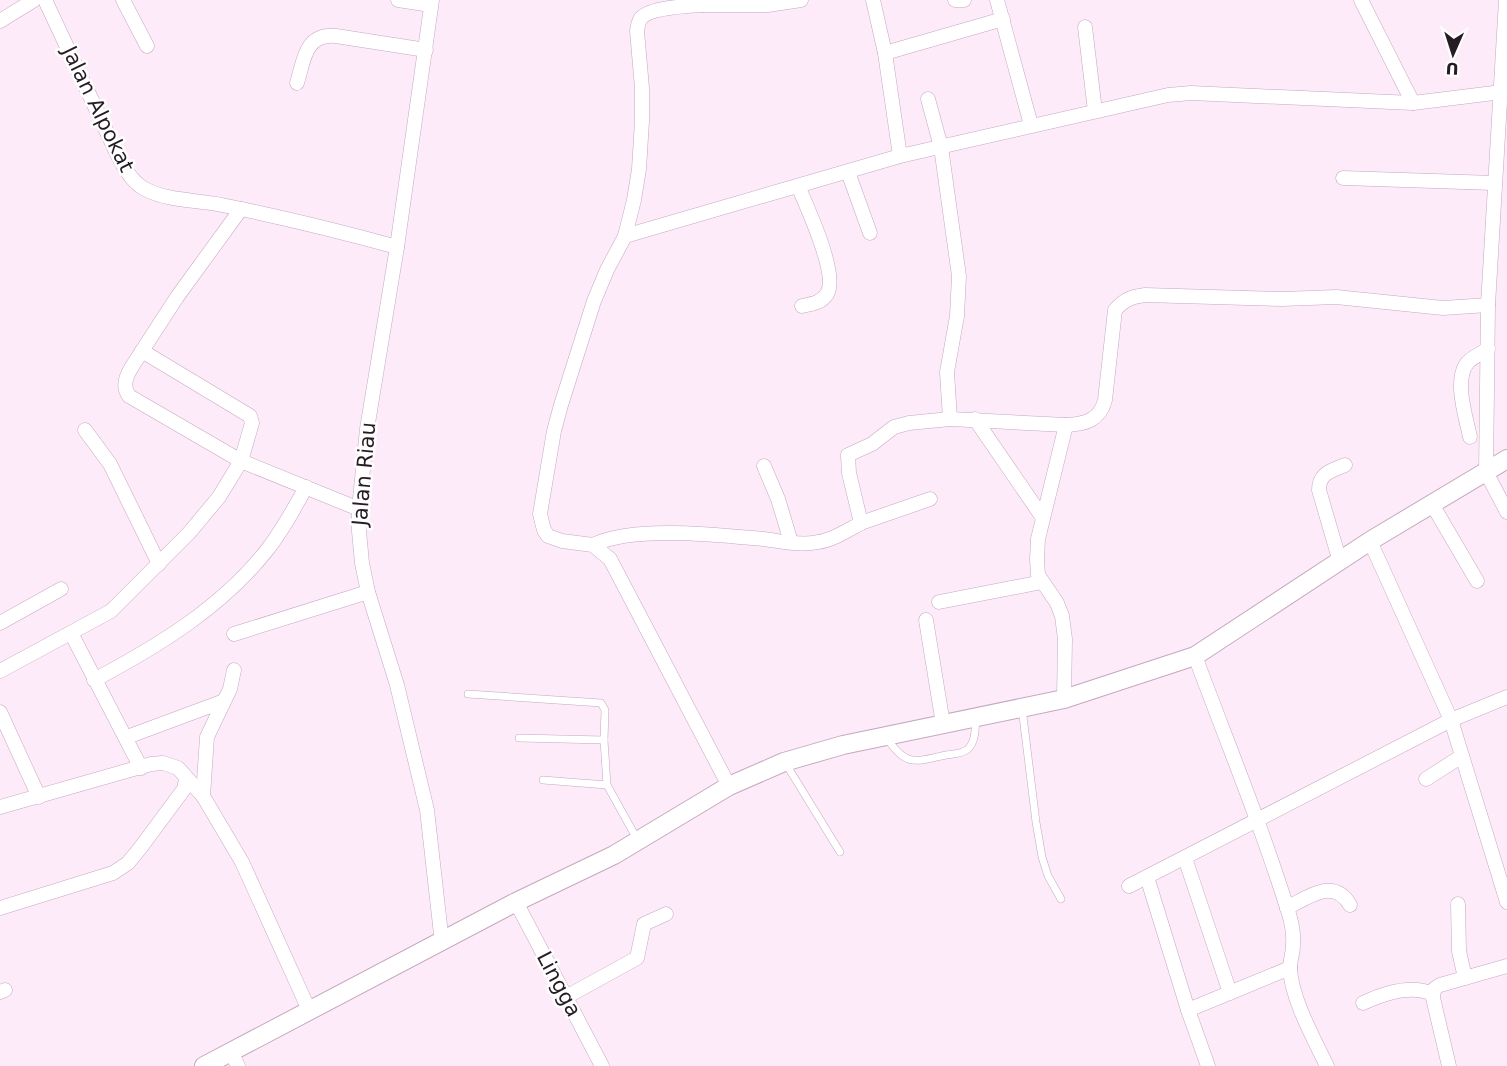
<svg xmlns="http://www.w3.org/2000/svg" width="1507" height="1066" font-family="'DejaVu Sans',sans-serif">
	<style>
		.lines { fill: none; stroke-linecap: round; stroke-linejoin: round }
		.lane-casing { stroke: #c5a8bf; stroke-width: 8 }
		.street-casing { stroke: #c5a8bf; stroke-width: 15 }
		.secondary-casing { stroke: #c5a8bf; stroke-width: 20 }
		.lane { stroke: #fff; stroke-width: 7 }
		.street { stroke: #fff; stroke-width: 14 }
		.secondary { stroke: #fff; stroke-width: 18 }
		.labels { text-anchor: middle; stroke-width: 5; stroke-linejoin: round; paint-order: stroke }
		.street-label { font-size: 21px; fill: #251b23; stroke: #fefefe }
	</style>
	<rect width="100%" height="100%" fill="#fdebf9"/>
	<g class="lines">
		<defs>
			<g id="lane">
				<polyline points="468,694 601,703 605,710 604,740 607,785"/>
				<polyline points="1022,708 1036,822 1042,857 1048,876 1061,899"/>
				<path d="M886 737C906 767 914 762 946 755 953 754 962 754 968 749 976 741 975 728 976 718"/>
				<polyline points="519,738 604,740"/>
				<polyline points="786,764 840,852"/>
				<polyline points="543,780 607,785 637,839"/>
			</g>
			<g id="street">
				<path d="M45 0 119 158C126 170 132 182 145 189 167 201 198 200 222 205 281 217 339 231 397 247"/>
				<polyline points="123,0 147,46"/>
				<polyline points="398,0 431,5"/>
				<polyline points="432,0 397,247 367,429 359,509 359,531 362,563 368,592 397,685 427,810 442,943"/>
				<path d="M703 0V5C688 6 651 7 641 18 638 22 638 26 637 31L642 88V121L639 169 634 200 625 236 607 270 594 301 561 405 554 431 540 514 544 530 548 536 562 541 593 545 610 559 729 786"/>
				<polyline points="873,0 885,53 900,156"/>
				<polyline points="955,0 964,0"/>
				<polyline points="997,0 1031,125"/>
				<polyline points="1361,0 1413,103"/>
				<polyline points="1506,0 1488,305 1486,472 1507,512"/>
				<polyline points="703,5 768,5 801,0"/>
				<polyline points="0,21 34,0"/>
				<polyline points="1085,27 1095,111"/>
				<polyline points="885,53 1003,19"/>
				<path d="M297 83C304 60 305 33 336 36L426 50"/>
				<polyline points="928,99 941,147 959,276 957,316 947,372 950,419"/>
				<polyline points="848,172 870,233"/>
				<polyline points="1343,178 1494,183"/>
				<path d="M798 186C807 207 839 275 827 294 821 303 812 304 802 306"/>
				<polyline points="625,236 900,156 1168,95 1191,93 1413,103 1502,92"/>
				<path d="M142 351C134 365 118 381 129 396L241 461 359 509"/>
				<polyline points="975,419 1043,518"/>
				<polyline points="85,430 110,464 159,564"/>
				<path d="M1470 437C1466 417 1453 379 1468 362 1473 357 1482 353 1488 349"/>
				<polyline points="764,466 778,499 791,542"/>
				<polyline points="1432,504 1477,581"/>
				<polyline points="861,523 930,499"/>
				<polyline points="1370,541 1451,720 1507,902"/>
				<path d="M593 545C633 525 719 535 763 539 781 541 800 546 818 542 833 540 848 530 861 523L849 473 848 455 872 444 894 427 909 423 950 419 1066 425C1086 424 1100 420 1105 400L1115 310C1125 299 1131 297 1145 295L1282 299 1336 297 1443 308 1488 305"/>
				<path d="M1340 562 1319 490C1319 473 1331 471 1345 465"/>
				<polyline points="939,602 1042,582"/>
				<polyline points="926,620 943,724"/>
				<polyline points="0,623 61,589"/>
				<polyline points="71,633 141,768"/>
				<polyline points="234,634 368,592"/>
				<path d="M1195 656C1227 742 1262 827 1289 914 1292 924 1294 934 1293 945 1293 953 1290 961 1290 968 1291 998 1314 1039 1327 1066"/>
				<polyline points="0,671 111,611 189,533 219,497 241,461 252,423 250,416 142,351 177,297 241,209"/>
				<path d="M94 680C158 646 221 608 267 550 282 531 294 509 306 487"/>
				<polyline points="1064,699 1065,639 1062,616 1057,603 1038,575 1037,559 1038,539 1066,425"/>
				<polyline points="0,712 39,797"/>
				<polyline points="127,737 224,701"/>
				<polyline points="1426,779 1462,756"/>
				<polyline points="203,796 207,737 230,689 234,670"/>
				<polyline points="0,807 151,764 163,763 178,768 203,796 242,862 309,1010"/>
				<polyline points="1185,858 1230,993"/>
				<polyline points="1147,877 1188,1010"/>
				<polyline points="1129,886 1451,720 1507,697"/>
				<polyline points="516,902 602,1066"/>
				<polyline points="1458,904 1459,951 1465,978"/>
				<polyline points="0,908 113,873 128,863 141,847 184,789 186,779"/>
				<path d="M1287 908C1308 897 1334 877 1350 905"/>
				<polyline points="0,992 5,990"/>
				<polyline points="566,997 637,958 644,924 666,914"/>
				<path d="M1363 1003C1384 993 1411 984 1433 994"/>
				<polyline points="231,1052 238,1066"/>
				<polyline points="1208,1066 1188,1010 1290,968"/>
				<polyline points="1449,1066 1433,998 1434,989 1440,985 1507,966"/>
			</g>
			<polyline id="secondary" points="204,1066 516,902 614,855 729,786 784,762 843,745 1064,699 1195,656 1370,541 1507,459"/>
		</defs>
		<use href="#lane" class="lane-casing"/>
		<use href="#street" class="street-casing"/>
		<use href="#secondary" class="secondary-casing"/>
		<use href="#lane" class="lane"/>
		<use href="#street" class="street"/>
		<use href="#secondary" class="secondary"/>
	</g>
	<g class="labels">
		<g class="street-label">
			<text transform="translate(98 109) rotate(64)" y="7">Jalan Alpokat</text>
			<text transform="translate(364 474) rotate(-85)" y="7">Jalan Riau</text>
			<text transform="translate(559 984) rotate(62)" y="7">Lingga</text>
		</g>
	</g>
	<g transform="translate(1453 54) rotate(183)" stroke="#fefefe" stroke-width="4.5" paint-order="stroke">
	<path d="M0-4.5L10 22L0 15L-10 22Z" fill="#251b23"/>
	<text y="-9" font-size="16" font-weight="bold" text-anchor="middle" fill="#251b23">U</text>
	</g>
</svg>
